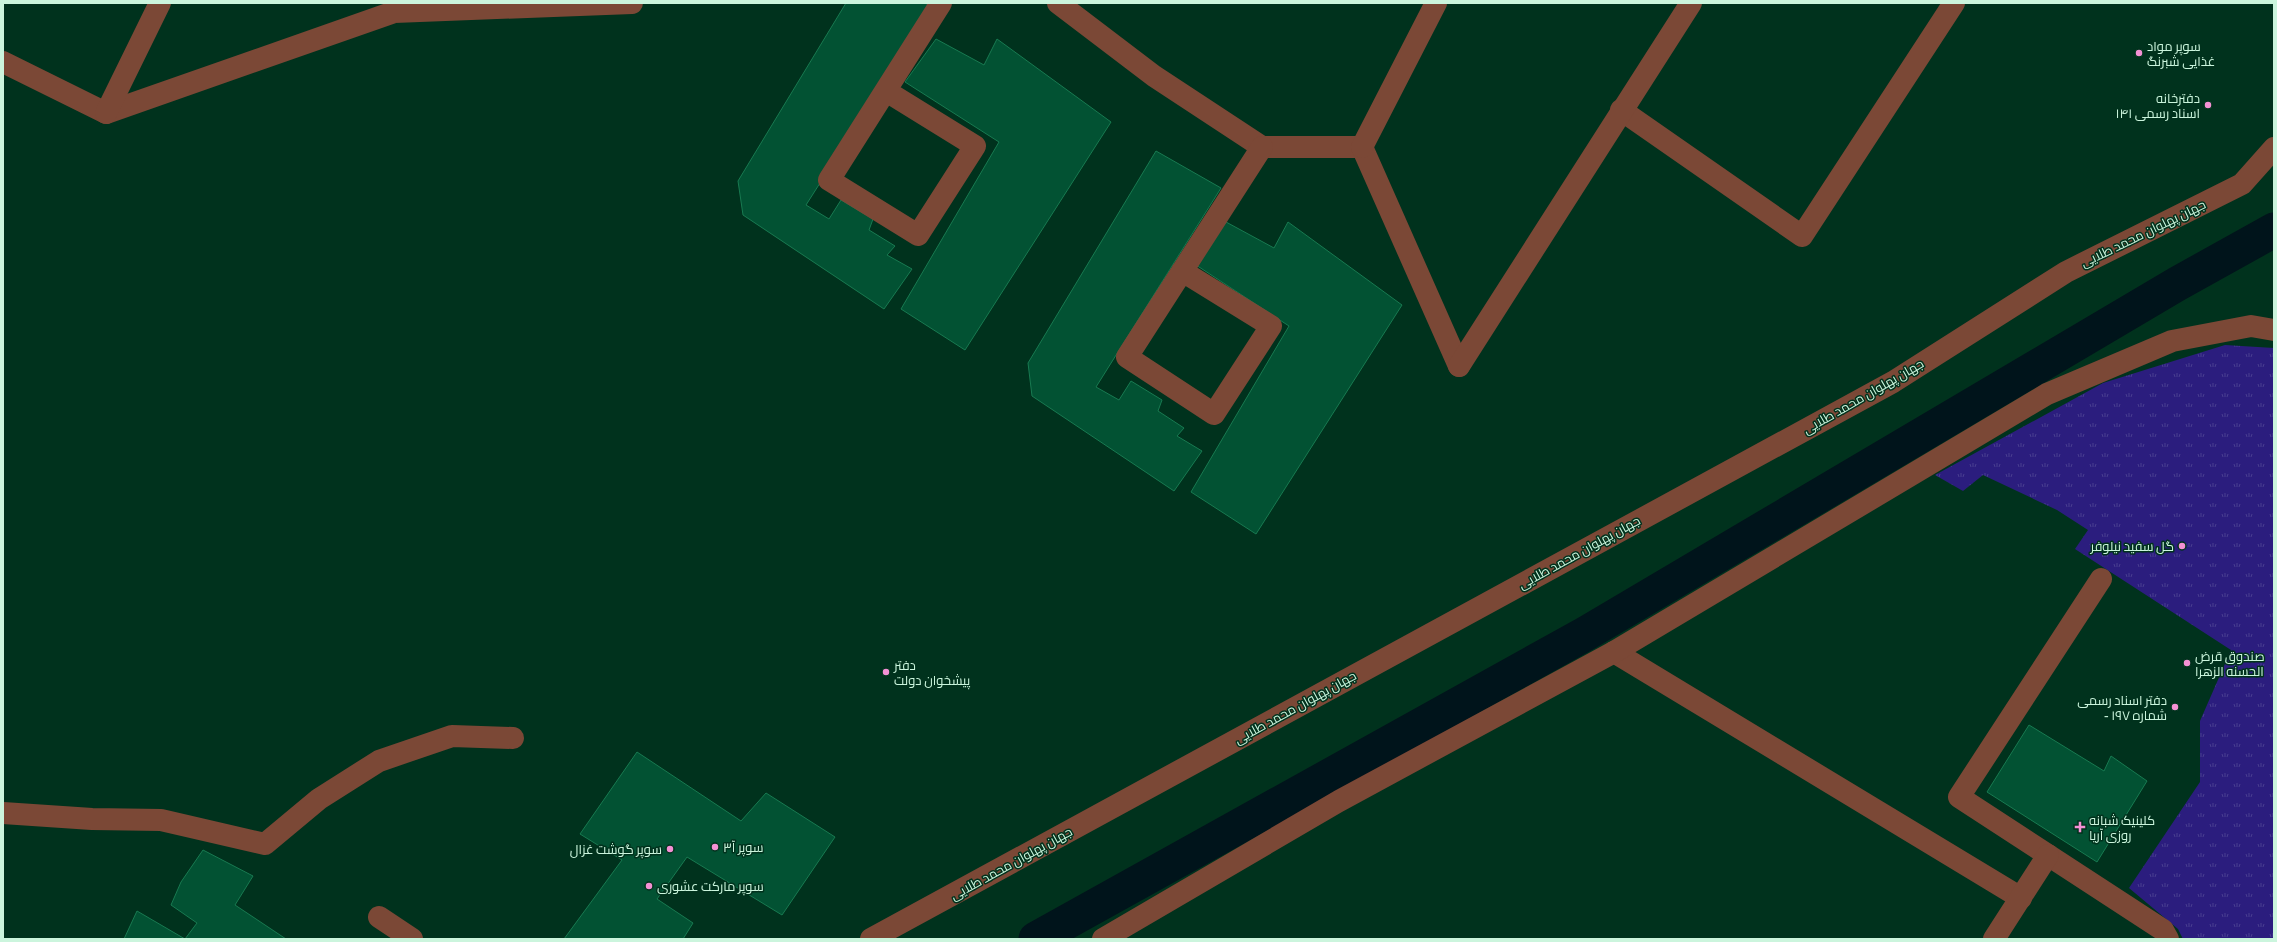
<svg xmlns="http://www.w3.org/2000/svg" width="2277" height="942" font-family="Literata,Cairo,serif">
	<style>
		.grass { fill: url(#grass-tufts) }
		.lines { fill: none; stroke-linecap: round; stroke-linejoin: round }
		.canal { stroke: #00141b; stroke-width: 35 }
		.building { fill: #025233; stroke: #187a51 }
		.minor { stroke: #7b4836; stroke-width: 22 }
		.poi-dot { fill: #f491d4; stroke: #00321d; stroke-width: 1.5 }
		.labels { text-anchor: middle; stroke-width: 3; stroke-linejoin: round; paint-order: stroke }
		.poi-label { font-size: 13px; fill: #cbf5dd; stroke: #00321d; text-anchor: start }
		.street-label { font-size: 13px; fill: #cbf5dd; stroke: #00321d }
	</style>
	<defs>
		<pattern id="grass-tufts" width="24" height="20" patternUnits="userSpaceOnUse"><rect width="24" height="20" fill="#2b1d7e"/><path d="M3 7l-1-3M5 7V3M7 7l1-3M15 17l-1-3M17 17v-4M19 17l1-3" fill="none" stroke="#483e90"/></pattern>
	</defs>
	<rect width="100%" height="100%" fill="#00321d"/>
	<polygon class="grass" points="2225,345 2274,348 2274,939 2183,939 2178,929 2129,888 2200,782 2200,721 2231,650 2075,549 2088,530 2057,510 1983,475 1963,491 1935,475 2103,383"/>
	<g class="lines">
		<polyline class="canal" points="1036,939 1585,634 2177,284 2274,230"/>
	</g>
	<g class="building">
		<polygon points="846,3 925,3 932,7 806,205 829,219 841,200 873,219 869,230 895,246 887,255 912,269 884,309 743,215 738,181"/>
		<polygon points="936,39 984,65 997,39 1111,122 965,350 901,309 999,142 905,82"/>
		<polygon points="1156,151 1221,188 1096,387 1119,400 1131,381 1162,400 1158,411 1184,428 1177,436 1202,451 1174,491 1032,396 1028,363"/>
		<polygon points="1226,222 1274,248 1288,222 1402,305 1256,534 1191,492 1289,326 1196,265"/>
		<polygon points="2029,725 2104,771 2111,756 2147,781 2097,862 1987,792"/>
		<polygon points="637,752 741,821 766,793 835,837 782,915 687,857 657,899 693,923 683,939 564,939 622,860 580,834"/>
		<polygon points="203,850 253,876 235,905 286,939 124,939 137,911 185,939 197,923 171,905 181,882"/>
	</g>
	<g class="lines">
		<g class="minor">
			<polyline points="1058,3 1154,76 1262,147 1362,147"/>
			<polyline points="3,62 106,113 394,12 632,3"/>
			<polyline points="886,91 975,146 918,235 829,180 941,3"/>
			<polyline points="1621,110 1802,236 1954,3"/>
			<polyline points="106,113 160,3"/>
			<polyline points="1362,147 1459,366"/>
			<polyline points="1362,147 1436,3"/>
			<polyline points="1182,271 1271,326 1214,414 1127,357 1262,147"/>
			<polyline points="1459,366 1691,3"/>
			<polyline points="2101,579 1959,797 2163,930 2168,939"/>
			<polyline points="1614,652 2021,898"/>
			<polyline points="3,813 92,819 161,820 265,844 319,799 379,761 452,736 513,738"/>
			<polyline points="379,917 412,939"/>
			<polyline points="871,939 1893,382 2066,272 2242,184 2274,148"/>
			<polyline points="1103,939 1339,801 1614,652 2047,394 2172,341 2251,326 2274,330"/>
			<polyline points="1994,939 2048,855"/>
		</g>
	</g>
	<g class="poi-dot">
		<circle cx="2139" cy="53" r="4"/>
		<circle cx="2208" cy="105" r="4"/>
		<circle cx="2182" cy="546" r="4"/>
		<circle cx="2187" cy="663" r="4"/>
		<circle cx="886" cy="672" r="4"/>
		<circle cx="2175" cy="707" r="4"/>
		<path d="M2078 821h4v4h4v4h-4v4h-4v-4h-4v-4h4z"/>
		<circle cx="715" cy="847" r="4"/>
		<circle cx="670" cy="849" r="4"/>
		<circle cx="649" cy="886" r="4"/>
	</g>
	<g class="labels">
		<g class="poi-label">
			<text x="2147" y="51">سوپر مواد<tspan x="2147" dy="15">غذایی شبرنگ</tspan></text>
			<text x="2200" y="103" text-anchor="end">دفترخانه<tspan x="2200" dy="15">اسناد رسمی ۱۴۱</tspan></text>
			<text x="2174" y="551" text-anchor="end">گل سفید نیلوفر</text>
			<text x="2195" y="661">صندوق قرض<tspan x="2195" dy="15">الحسنه الزهرا</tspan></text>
			<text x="894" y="670">دفتر<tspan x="894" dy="15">پیشخوان دولت</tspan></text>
			<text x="2167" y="705" text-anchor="end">دفتر اسناد رسمی<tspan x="2167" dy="15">- شماره ۱۹۷</tspan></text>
			<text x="2089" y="825">کلینیک شبانه<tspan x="2089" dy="15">روزی آریا</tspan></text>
			<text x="723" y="852">سوپر آ۳</text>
			<text x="662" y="854" text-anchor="end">سوپر گوشت غزال</text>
			<text x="657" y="891">سوپر مارکت عشوری</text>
		</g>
		<g class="street-label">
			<text transform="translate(2143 233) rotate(-26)" y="5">جهان پهلوان محمد طلایی</text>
			<text transform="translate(1863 396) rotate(-30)" y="5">جهان پهلوان محمد طلایی</text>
			<text transform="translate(1579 552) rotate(-29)" y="5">جهان پهلوان محمد طلایی</text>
			<text transform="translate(1295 707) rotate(-29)" y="5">جهان پهلوان محمد طلایی</text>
			<text transform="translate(1011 863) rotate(-29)" y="5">جهان پهلوان محمد طلایی</text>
		</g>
	</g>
	<rect width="2277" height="942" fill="none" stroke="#cbf5dd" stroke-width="8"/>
</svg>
